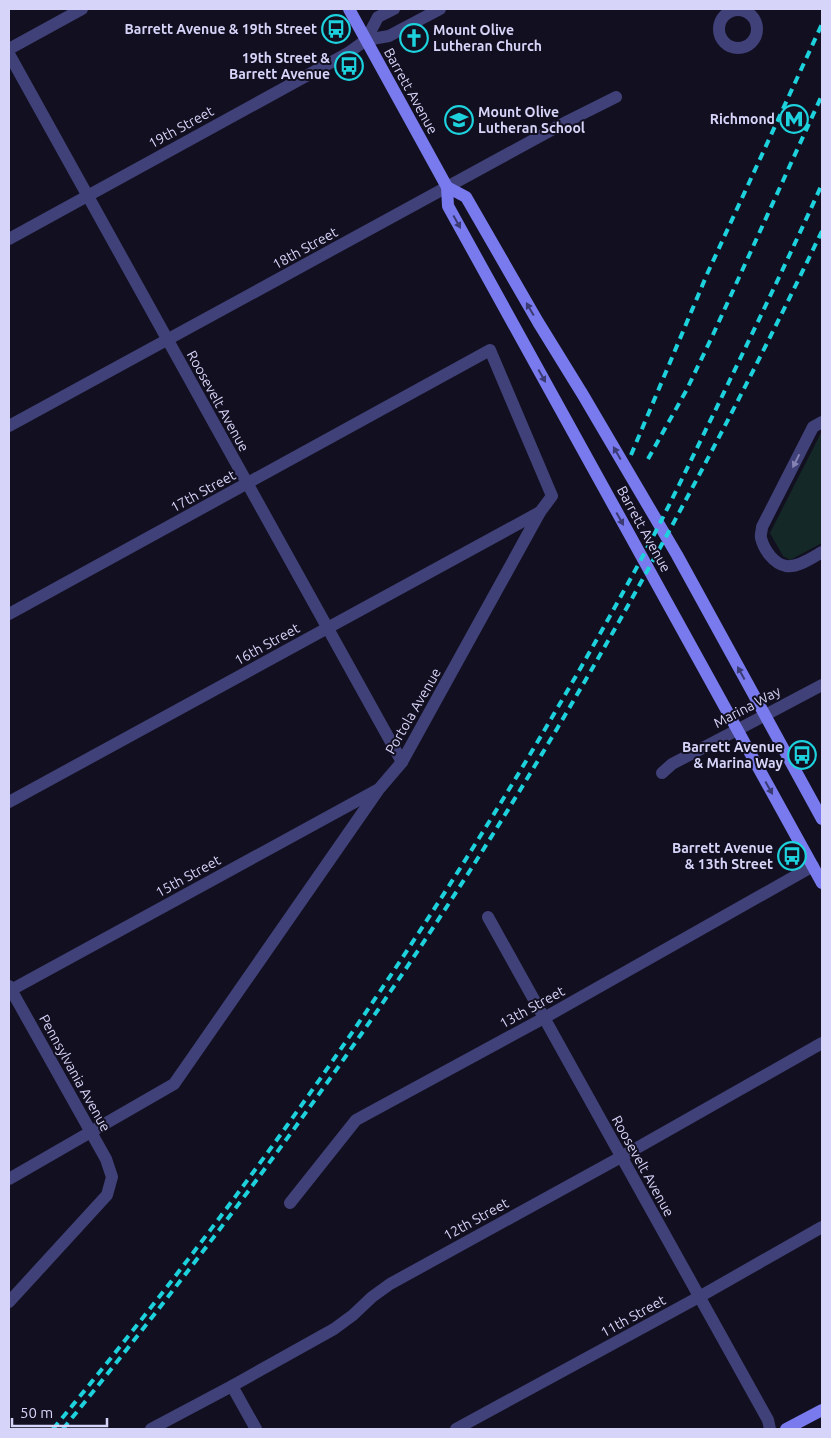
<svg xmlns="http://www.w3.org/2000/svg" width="831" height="1438" font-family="Ubuntu,sans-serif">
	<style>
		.green { fill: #142927 }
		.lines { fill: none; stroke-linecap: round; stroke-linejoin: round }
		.minor { stroke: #414179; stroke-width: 12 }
		.tertiary { stroke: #414179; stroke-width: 12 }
		.secondary { stroke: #787aed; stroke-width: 12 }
		.rail { stroke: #1dd2dd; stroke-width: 4; stroke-dasharray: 8 6; stroke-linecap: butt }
		.oneway { fill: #3b3a72 }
		.oneway2 { fill: #8483b3 }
		.labels { text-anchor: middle; stroke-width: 4; stroke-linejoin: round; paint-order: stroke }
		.poi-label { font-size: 14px; font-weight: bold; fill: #d7d4f9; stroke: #121020; text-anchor: end }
		.street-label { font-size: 14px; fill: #d7d4f9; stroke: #121020 }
	</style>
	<rect width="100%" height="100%" fill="#121020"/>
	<polygon class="green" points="822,431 822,543 790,560 783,556 770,533"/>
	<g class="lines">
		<g class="minor">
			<circle cx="738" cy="29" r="19"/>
			<polyline points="366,40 378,17 394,9"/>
			<polyline points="9,49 82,9"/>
			<polyline points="9,54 402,762"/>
			<polyline points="9,239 348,53 366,40 389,36 440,9"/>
			<path d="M822 422 813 427 762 527C762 531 760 535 761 538 764 550 774 564 786 566 798 568 813 557 822 552"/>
			<polyline points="9,426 568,121 616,97"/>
			<polyline points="9,614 490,350 552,496 540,512 402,762 379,789 174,1084 9,1179"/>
			<polyline points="662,773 672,764 737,730"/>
			<polyline points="9,802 540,512"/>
			<polyline points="488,917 768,1420 770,1429"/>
			<polyline points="9,986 106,1159 112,1177 107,1195 9,1302"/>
			<polyline points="11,990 377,790"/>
			<polyline points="290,1203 356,1120 544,1018 813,866"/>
			<polyline points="232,1386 256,1429"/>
			<polyline points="151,1429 232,1386 334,1329 353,1315 372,1297 390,1284 621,1157 822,1043"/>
			<polyline points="456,1429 699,1297 822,1227"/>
		</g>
		<polyline class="tertiary" points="737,730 822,685"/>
		<g class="secondary">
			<polyline points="349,9 447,187 448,206 822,883"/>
			<polyline points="447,187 466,197 538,322 583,395 677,555 822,819"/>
			<polyline points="786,1429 822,1410"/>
		</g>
		<g class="rail">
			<polyline points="631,455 708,272 822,24"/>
			<polyline points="648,459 686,391 711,339 822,95"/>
			<path d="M53 1429C273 1164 467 878 632 576 662 522 688 466 715 411 751 336 788 260 822 184"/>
			<path d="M63 1429C209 1249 347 1064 471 869 601 664 717 450 822 231"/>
		</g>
	</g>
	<defs><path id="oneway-solid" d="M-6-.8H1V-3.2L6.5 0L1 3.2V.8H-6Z" transform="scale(1.25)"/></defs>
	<g class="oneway">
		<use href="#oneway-solid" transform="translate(457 222) rotate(61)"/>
		<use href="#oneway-solid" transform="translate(530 309) rotate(-120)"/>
		<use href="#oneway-solid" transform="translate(542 376) rotate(61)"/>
		<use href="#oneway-solid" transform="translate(617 453) rotate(-120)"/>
		<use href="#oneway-solid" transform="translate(620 519) rotate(61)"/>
		<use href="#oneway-solid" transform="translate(741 673) rotate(-119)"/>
		<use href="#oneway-solid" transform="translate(769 788) rotate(61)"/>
	</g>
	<use class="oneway2" href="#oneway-solid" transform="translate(796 461) rotate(117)"/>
	<defs>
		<symbol id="bus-ring" viewBox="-11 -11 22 22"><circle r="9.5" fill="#121020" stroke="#1dd2dd" stroke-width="1.5"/><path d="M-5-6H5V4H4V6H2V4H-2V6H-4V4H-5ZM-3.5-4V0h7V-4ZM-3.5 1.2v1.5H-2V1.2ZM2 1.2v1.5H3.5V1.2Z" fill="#1dd2dd"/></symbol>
		<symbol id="church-ring" viewBox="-11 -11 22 22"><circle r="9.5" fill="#121020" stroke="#1dd2dd" stroke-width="1.5"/><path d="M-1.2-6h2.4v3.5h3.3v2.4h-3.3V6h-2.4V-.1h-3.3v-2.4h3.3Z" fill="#1dd2dd"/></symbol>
		<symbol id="metro-ring" viewBox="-11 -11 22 22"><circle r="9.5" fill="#121020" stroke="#1dd2dd" stroke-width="1.5"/><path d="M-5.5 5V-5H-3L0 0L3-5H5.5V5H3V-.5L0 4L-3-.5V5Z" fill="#1dd2dd"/></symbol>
		<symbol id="school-ring" viewBox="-11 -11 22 22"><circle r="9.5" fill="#121020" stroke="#1dd2dd" stroke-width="1.5"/><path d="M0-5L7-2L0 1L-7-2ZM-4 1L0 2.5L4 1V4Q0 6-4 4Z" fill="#1dd2dd"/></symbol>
	</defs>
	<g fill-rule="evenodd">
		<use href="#bus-ring" x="320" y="13" width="32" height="32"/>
		<use href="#church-ring" x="398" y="22" width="32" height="32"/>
		<use href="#bus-ring" x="333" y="50" width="32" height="32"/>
		<use href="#metro-ring" x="778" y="103" width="32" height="32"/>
		<use href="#school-ring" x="443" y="104" width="32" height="32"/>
		<use href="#bus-ring" x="786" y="739" width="32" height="32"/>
		<use href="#bus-ring" x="776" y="840" width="32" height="32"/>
	</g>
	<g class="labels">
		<g class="poi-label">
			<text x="317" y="34">Barrett Avenue &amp; 19th Street</text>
			<text x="433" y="35" text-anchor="start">Mount Olive<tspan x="433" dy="16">Lutheran Church</tspan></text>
			<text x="330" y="63">19th Street &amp;<tspan x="330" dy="16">Barrett Avenue</tspan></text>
			<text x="478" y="117" text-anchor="start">Mount Olive<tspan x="478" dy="16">Lutheran School</tspan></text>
			<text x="775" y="124">Richmond</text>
			<text x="783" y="752">Barrett Avenue<tspan x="783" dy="16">&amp; Marina Way</tspan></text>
			<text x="773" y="853">Barrett Avenue<tspan x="773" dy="16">&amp; 13th Street</tspan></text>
		</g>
		<g class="street-label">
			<text transform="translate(411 91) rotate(61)" y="5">Barrett Avenue</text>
			<text transform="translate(181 127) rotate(-29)" y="5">19th Street</text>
			<text transform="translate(305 248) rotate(-29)" y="5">18th Street</text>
			<text transform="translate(218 401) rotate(61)" y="5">Roosevelt Avenue</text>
			<text transform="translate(203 491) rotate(-29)" y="5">17th Street</text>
			<text transform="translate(644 529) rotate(61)" y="5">Barrett Avenue</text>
			<text transform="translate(267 644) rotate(-29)" y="5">16th Street</text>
			<text transform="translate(747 707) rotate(-28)" y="5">Marina Way</text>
			<text transform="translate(413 711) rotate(-60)" y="5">Portola Avenue</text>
			<text transform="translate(188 876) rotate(-29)" y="5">15th Street</text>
			<text transform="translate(532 1007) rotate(-29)" y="5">13th Street</text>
			<text transform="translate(75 1073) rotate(61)" y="5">Pennsylvania Avenue</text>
			<text transform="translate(643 1166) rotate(61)" y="5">Roosevelt Avenue</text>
			<text transform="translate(476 1219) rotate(-29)" y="5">12th Street</text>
			<text transform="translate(633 1316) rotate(-29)" y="5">11th Street</text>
		</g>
	</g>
	<rect width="831" height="1438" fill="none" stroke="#d7d4f9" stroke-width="20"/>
	<path d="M12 1418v8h95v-8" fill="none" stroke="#d7d4f9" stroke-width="2.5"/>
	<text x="20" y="1418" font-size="15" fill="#d7d4f9" stroke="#121020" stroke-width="4" paint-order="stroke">50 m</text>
</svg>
